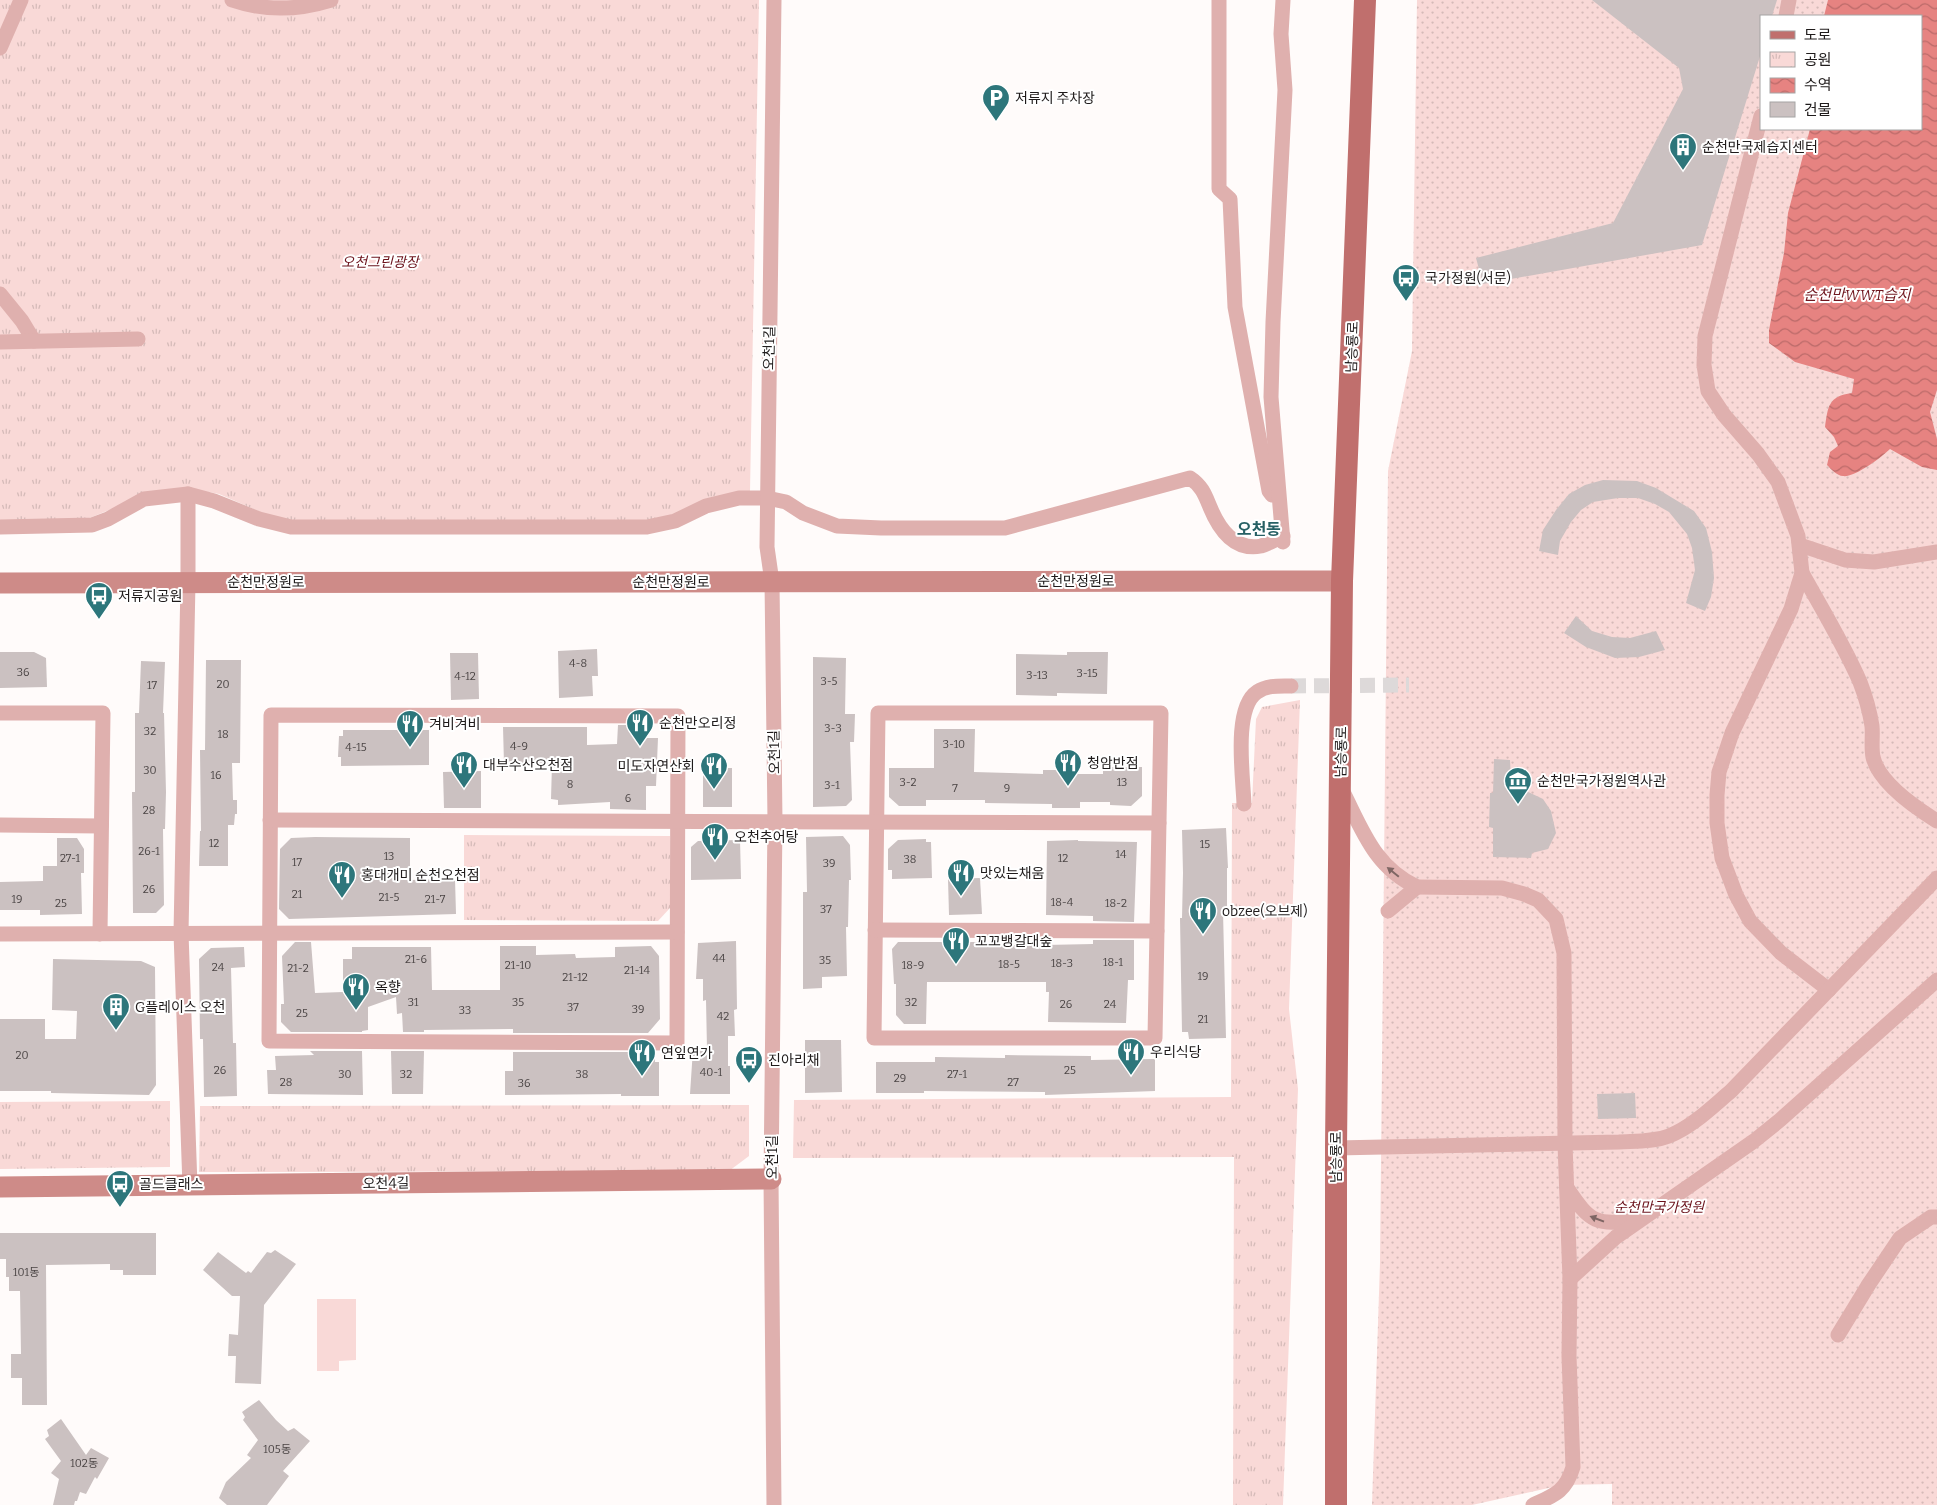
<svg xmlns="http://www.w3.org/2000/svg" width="1937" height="1505" font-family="Bitter,'Noto Sans KR',serif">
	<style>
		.grass { fill: url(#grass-dots); fill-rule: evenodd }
		.park { fill: url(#park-tufts) }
		.pitch { fill: #f9d9d7 }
		.water { fill: url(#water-waves) }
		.building { fill: #cbc1c1 }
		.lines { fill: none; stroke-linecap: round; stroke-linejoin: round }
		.street-tunnel { stroke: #ddd9d9; stroke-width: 15; stroke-dasharray: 15 8; stroke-linecap: butt }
		.street { stroke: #dfb0ae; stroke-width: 15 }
		.secondary { stroke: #ce8b88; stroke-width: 21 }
		.primary { stroke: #c06f6d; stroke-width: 22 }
		.oneway { fill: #7f6664 }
		.labels { text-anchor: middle; stroke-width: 4; stroke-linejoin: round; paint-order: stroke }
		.number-label { font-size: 11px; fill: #4a4444 }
		.poi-label { font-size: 14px; fill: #1f1b1b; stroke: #fff; text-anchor: start }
		.park-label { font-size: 14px; font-style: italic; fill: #6a111a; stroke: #fff }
		.street-label { font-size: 14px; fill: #1f1b1b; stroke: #fff }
		.water-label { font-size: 15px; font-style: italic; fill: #70171f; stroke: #fff }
		.quarter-label { font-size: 16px; font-weight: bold; fill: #276165; stroke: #fff }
	</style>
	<defs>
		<pattern id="grass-dots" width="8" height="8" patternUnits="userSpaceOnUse" patternTransform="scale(1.25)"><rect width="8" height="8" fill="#f9d9d7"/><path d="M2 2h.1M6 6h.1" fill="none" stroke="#d5bab8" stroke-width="1.8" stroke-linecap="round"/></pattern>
		<pattern id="park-tufts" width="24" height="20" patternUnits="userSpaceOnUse" patternTransform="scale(1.25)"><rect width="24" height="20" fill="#f9d9d7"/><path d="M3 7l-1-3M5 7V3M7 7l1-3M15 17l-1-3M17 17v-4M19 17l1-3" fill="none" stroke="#d5bab8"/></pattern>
		<pattern id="water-waves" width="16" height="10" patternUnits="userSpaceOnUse" patternTransform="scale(1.25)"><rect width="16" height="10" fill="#e68381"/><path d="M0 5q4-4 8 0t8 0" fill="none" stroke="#ba6a69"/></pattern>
	</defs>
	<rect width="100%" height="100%" fill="#fffbfa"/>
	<path class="grass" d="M1417 0H1937V1505H1612V1484L1562 1485 1472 1505H1372L1380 1263 1388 471 1412 351ZM1761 16H1921V129H1761Z"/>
	<g class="park">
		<polygon points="0,0 759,0 750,492 662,521 299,523 272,517 219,494 209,492 119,506 87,519 0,522"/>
		<polygon points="1300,700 1289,1009 1298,1089 1283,1505 1233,1505 1234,1157 793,1158 794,1100 1231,1097 1232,803 1252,803 1256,719 1262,707"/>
		<polygon points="464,835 670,836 670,908 658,921 464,920"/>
		<polygon points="170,1101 170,1167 0,1169 0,1102"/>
		<polygon points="749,1105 749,1156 729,1171 199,1172 200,1106"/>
	</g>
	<polygon class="pitch" points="317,1299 356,1299 356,1360 339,1361 339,1371 317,1371"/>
	<path class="water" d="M1828 0H1937V390L1930 412 1937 439V470L1922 467 1890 449C1882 457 1854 478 1843 476 1837 476 1831 469 1827 465L1830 452 1838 446 1834 437 1825 427C1828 407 1828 396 1852 393L1854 379 1795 362 1769 343V330L1784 253 1788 213 1810 129H1921V16H1824Z"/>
	<g class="building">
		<polygon points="1592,0 1777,0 1772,16 1761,16 1761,53 1702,245 1483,284 1476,258 1613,223 1683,89 1679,68"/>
		<polygon points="1603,480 1637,481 1656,488 1694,511 1706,528 1712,552 1714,578 1711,597 1705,611 1686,603 1695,570 1692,548 1687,534 1669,512 1655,504 1638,498 1618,498 1593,502 1581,510 1571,522 1560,541 1558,555 1539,551 1543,530 1556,510 1569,494 1585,485"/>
		<polygon points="1576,616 1592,631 1612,637 1630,638 1656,631 1665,650 1639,657 1615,658 1586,647 1564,633"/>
		<polygon points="597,649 598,676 592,676 593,696 559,698 558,651"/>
		<polygon points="0,652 34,652 46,658 47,687 0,688"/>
		<polygon points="1067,652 1108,652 1107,694 1057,693 1057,696 1016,695 1016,654 1067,655"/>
		<polygon points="450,653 478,653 479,699 451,700"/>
		<polygon points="813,657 846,658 845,714 855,714 854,742 850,742 852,800 846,806 813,807"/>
		<polygon points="206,660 241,660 240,763 232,763 233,800 237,800 237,814 235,814 234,825 228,825 228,866 199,866 200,831 201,831 200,750 205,750"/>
		<polygon points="141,661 165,662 163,713 164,713 166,792 165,829 163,829 164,905 156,913 133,913 132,792 135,792 135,713 139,713"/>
		<polygon points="618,725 645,725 645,738 658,738 656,786 646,786 646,810 610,809 610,802 558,805 558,800 551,799 552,764 504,764 503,727 587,727 587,745 617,744"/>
		<polygon points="934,729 975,729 974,772 1043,774 1043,770 1073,770 1073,774 1103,774 1103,767 1142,767 1142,796 1131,806 1110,805 1110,802 1080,802 1080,808 1052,808 1052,804 985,803 985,800 926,800 926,806 899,806 889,797 889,768 934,768"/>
		<polygon points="343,730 429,730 429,765 341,766 341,757 338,757 339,736 343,736"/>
		<polygon points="1494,759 1510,760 1511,778 1520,788 1543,799 1551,811 1556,833 1548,849 1532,853 1531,858 1493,857 1493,828 1489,827 1490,793 1493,793"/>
		<rect x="703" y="768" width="29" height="39"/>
		<polygon points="481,771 481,808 444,808 443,772"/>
		<polygon points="1226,828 1228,868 1227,868 1227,911 1223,911 1226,1038 1189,1039 1188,1032 1182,1032 1180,918 1182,918 1183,873 1182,830"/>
		<polygon points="843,836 850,845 851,880 849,880 848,927 846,927 847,976 822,977 822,988 803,989 803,892 807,892 806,837"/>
		<polygon points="315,837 410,838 410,880 455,879 456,914 289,919 279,909 280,849 291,838"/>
		<polygon points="57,838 77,838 84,849 84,873 81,873 82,914 40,915 40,910 0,910 0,882 43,881 43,866 57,866"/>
		<polygon points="926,839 926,842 931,842 932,878 892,879 892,870 888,870 888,849 898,840"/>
		<polygon points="740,840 741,879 691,880 691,847 698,841"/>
		<polygon points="1078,840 1078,841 1137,842 1134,922 1093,921 1093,916 1046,915 1047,841"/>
		<polygon points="980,878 982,914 949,915 948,879"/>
		<polygon points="1093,940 1134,940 1134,980 1128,980 1126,1023 1048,1022 1049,992 1046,992 1046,982 927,982 926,1024 904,1024 896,1015 896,984 894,984 892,949 898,942 981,942 981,945 1045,945 1093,944"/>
		<polygon points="736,941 737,1009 734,1010 735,1036 728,1036 728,1066 730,1066 730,1094 690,1094 693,1049 707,1049 706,1000 703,1001 703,979 696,979 698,943"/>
		<polygon points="295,942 311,942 315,993 343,992 343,959 352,959 352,947 431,947 432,990 500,990 500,946 536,946 536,955 575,954 576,958 615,957 615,947 651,946 659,956 660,1019 648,1033 513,1033 513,1029 424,1030 424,1032 403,1032 402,1013 397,1014 396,997 368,1007 368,1030 362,1031 362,1032 291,1032 281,1022 281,1004 284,1004 282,956"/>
		<polygon points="244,947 245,967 231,968 233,1043 236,1043 237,1096 204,1097 203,1039 200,1039 199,959 211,948"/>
		<polygon points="53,959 141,961 155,967 156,1085 149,1095 51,1093 51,1091 0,1091 0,1019 45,1019 45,1039 76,1039 77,1011 52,1010"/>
		<polygon points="805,1040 841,1040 842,1092 805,1093"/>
		<polygon points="310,1051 362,1051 363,1095 268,1094 267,1070 276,1070 275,1056 314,1055"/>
		<polygon points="391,1051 424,1051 423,1094 392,1094"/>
		<polygon points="513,1052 632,1052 629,1055 655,1055 655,1062 659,1062 659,1096 621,1096 621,1094 505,1095 505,1071 513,1071"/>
		<polygon points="1005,1055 1091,1056 1091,1060 1155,1059 1155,1091 1045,1095 1045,1092 924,1091 924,1093 876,1093 876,1062 935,1062 935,1057 1005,1058"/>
		<polygon points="1635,1093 1636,1118 1598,1119 1597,1094"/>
		<polygon points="0,1233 156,1233 156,1275 123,1275 123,1270 110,1270 110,1264 46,1265 47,1405 22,1405 22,1378 11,1378 11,1354 21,1354 20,1291 9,1291 9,1277 6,1277 6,1259 0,1259"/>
		<polygon points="275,1250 296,1264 264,1305 261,1384 235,1383 236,1356 228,1356 229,1334 238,1335 240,1296 232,1296 203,1270 218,1252 246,1273 248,1271 251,1273 267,1252 271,1253"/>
		<polygon points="259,1400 276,1420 288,1431 294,1428 310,1441 283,1471 289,1476 267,1505 227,1505 219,1498 226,1482 251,1458 247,1455 258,1440 243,1420 245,1417 242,1412"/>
		<polygon points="61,1419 86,1455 91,1448 109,1458 97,1479 95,1477 86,1494 80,1492 77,1501 75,1501 74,1505 53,1505 59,1479 51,1473 61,1461 45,1439 49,1436 47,1430"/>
	</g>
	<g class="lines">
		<polyline class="street-tunnel" points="1291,686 1409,685"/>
		<g class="street">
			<path d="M232 0C264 11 299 10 331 0"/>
			<polyline points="1219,0 1219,189 1230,199 1235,307 1269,491 1272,495"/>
			<polyline points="1786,16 1789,0"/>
			<polyline points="0,48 21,0"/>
			<polyline points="1761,116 1705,336 1704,365 1708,391 1724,415 1758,454 1778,482 1798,536 1802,573 1791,609 1732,733 1719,772 1717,795 1717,823 1722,858 1736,895 1750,921 1781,953 1829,990"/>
			<polyline points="0,294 22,321 34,341"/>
			<polyline points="0,342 138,339"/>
			<polyline points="188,494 188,582 181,933 190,1186"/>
			<path d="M0 527 92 525 108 519 144 499 188 494 214 501 259 519 291 527H647L675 521 706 506 739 498H767L786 502 803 513 837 526 881 528H1005L1190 478C1202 486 1205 495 1210 507 1219 529 1234 551 1261 546 1268 544 1276 539 1283 536"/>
			<polyline points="1283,542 1271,397 1273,322 1285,90 1281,34 1283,0"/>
			<polyline points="1800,545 1845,560 1874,562 1937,552"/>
			<path d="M1802 573C1822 609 1844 645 1860 682 1865 695 1870 713 1872 726 1873 736 1871 747 1873 757 1879 783 1916 808 1937 821"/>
			<polyline points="0,713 103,713 100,934"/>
			<polygon points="878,713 1161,713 1155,1038 874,1038"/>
			<polygon points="271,715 678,716 677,1043 269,1041"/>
			<path d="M1342 790C1362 829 1374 867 1417 887L1388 911"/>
			<path d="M1244 804C1243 776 1233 708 1257 692 1267 685 1279 686 1291 686"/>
			<polyline points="270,820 1159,823"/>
			<polyline points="0,825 101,826"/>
			<path d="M1417 887 1502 888 1524 894 1538 900 1556 919 1564 953 1565 1144 1570 1279 1569 1356 1573 1467C1566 1491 1555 1495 1533 1505"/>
			<polyline points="875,930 1157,931"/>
			<polyline points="0,934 677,932"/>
			<path d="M1336 1148 1619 1142C1635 1141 1653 1142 1669 1136 1692 1127 1712 1107 1731 1091L1937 878"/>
			<path d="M1567 1188C1591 1224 1596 1225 1638 1220"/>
			<polyline points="1570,1279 1616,1237 1754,1141 1780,1120 1937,980"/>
			<polyline points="1838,1335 1869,1284 1900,1238 1931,1217 1937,1217"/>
			<polyline points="774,1505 771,1179 775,821 772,582 767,547 774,0"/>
		</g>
		<g class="secondary">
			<polyline points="0,583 1342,581"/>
			<polyline points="0,1187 771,1179"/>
		</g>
		<polyline class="primary" points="1336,1505 1336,1148 1342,581 1365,0"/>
	</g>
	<defs><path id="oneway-solid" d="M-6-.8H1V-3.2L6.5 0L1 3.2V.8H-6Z" transform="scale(1.25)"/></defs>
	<g class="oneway">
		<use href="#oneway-solid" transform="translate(1393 872) rotate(-141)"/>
		<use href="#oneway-solid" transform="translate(1597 1219) rotate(-159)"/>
	</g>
	<defs>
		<symbol id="parking-pin" viewBox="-11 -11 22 30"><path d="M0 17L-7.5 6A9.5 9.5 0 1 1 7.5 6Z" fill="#2d767b" stroke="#fff"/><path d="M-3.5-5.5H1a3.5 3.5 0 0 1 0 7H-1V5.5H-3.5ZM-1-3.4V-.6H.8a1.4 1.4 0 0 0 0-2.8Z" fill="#fff"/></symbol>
		<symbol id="building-pin" viewBox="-11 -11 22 30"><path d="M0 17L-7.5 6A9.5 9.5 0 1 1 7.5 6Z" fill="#2d767b" stroke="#fff"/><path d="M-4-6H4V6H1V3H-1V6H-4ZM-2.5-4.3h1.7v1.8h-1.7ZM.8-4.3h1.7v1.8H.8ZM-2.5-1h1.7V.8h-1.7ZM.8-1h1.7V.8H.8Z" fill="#fff"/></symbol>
		<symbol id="bus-pin" viewBox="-11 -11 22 30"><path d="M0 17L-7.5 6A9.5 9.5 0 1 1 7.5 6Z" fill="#2d767b" stroke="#fff"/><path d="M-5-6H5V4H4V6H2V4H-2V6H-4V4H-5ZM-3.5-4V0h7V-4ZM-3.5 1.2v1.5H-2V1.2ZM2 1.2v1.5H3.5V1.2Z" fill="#fff"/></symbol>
		<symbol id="restaurant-pin" viewBox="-11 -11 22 30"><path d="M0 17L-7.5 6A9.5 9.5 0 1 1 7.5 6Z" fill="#2d767b" stroke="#fff"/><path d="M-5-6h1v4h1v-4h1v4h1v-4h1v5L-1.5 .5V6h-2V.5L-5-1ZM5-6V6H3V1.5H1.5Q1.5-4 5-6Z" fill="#fff"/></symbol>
		<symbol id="museum-pin" viewBox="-11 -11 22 30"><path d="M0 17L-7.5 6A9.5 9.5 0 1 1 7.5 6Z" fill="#2d767b" stroke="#fff"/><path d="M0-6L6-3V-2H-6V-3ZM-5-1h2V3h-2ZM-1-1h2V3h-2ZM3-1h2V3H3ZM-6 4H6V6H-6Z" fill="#fff"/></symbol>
	</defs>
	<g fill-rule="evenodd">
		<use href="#parking-pin" x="980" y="82" width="32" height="43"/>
		<use href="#building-pin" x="1667" y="131" width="32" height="43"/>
		<use href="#bus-pin" x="1390" y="262" width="32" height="43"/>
		<use href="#bus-pin" x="83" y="580" width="32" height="43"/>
		<use href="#restaurant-pin" x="624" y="707" width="32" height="43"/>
		<use href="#restaurant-pin" x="394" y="708" width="32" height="43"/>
		<use href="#restaurant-pin" x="1052" y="747" width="32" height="43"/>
		<use href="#restaurant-pin" x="448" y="749" width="32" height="43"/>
		<use href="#restaurant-pin" x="698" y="750" width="32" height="43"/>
		<use href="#museum-pin" x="1502" y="765" width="32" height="43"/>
		<use href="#restaurant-pin" x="699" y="821" width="32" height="43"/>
		<use href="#restaurant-pin" x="945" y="857" width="32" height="43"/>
		<use href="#restaurant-pin" x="326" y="859" width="32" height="43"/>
		<use href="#restaurant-pin" x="1187" y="895" width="32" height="43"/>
		<use href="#restaurant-pin" x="940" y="925" width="32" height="43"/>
		<use href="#restaurant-pin" x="340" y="971" width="32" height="43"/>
		<use href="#building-pin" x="100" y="991" width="32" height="43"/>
		<use href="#restaurant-pin" x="1115" y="1036" width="32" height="43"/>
		<use href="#restaurant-pin" x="626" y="1037" width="32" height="43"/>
		<use href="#bus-pin" x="733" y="1044" width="32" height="43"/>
		<use href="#bus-pin" x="104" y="1168" width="32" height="43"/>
	</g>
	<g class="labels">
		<g class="number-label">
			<text x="578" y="667">4-8</text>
			<text x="23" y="676">36</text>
			<text x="1087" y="677">3-15</text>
			<text x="1037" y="679">3-13</text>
			<text x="465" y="680">4-12</text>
			<text x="829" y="685">3-5</text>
			<text x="223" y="688">20</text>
			<text x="152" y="689">17</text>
			<text x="833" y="732">3-3</text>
			<text x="150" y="735">32</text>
			<text x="223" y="738">18</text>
			<text x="954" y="748">3-10</text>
			<text x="519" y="750">4-9</text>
			<text x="356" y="751">4-15</text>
			<text x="150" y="774">30</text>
			<text x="216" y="779">16</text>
			<text x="908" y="786">3-2</text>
			<text x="1122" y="786">13</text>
			<text x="570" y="788">8</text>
			<text x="832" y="789">3-1</text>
			<text x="955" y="792">7</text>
			<text x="1007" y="792">9</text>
			<text x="628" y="802">6</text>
			<text x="149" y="814">28</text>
			<text x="214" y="847">12</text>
			<text x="1205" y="848">15</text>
			<text x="149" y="855">26-1</text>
			<text x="1121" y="858">14</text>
			<text x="389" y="860">13</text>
			<text x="70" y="862">27-1</text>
			<text x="1063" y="862">12</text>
			<text x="910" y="863">38</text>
			<text x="297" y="866">17</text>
			<text x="829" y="867">39</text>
			<text x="149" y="893">26</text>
			<text x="297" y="898">21</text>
			<text x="389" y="901">21-5</text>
			<text x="17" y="903">19</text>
			<text x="435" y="903">21-7</text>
			<text x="1062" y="906">18-4</text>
			<text x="61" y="907">25</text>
			<text x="1116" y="907">18-2</text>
			<text x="826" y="913">37</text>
			<text x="719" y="962">44</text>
			<text x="416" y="963">21-6</text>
			<text x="825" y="964">35</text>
			<text x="1113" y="966">18-1</text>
			<text x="1062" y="967">18-3</text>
			<text x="1009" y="968">18-5</text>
			<text x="518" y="969">21-10</text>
			<text x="913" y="969">18-9</text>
			<text x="218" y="971">24</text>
			<text x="298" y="972">21-2</text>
			<text x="637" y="974">21-14</text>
			<text x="1203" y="980">19</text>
			<text x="575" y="981">21-12</text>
			<text x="413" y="1006">31</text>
			<text x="518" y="1006">35</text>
			<text x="911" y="1006">32</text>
			<text x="1066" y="1008">26</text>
			<text x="1110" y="1008">24</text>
			<text x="573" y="1011">37</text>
			<text x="638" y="1013">39</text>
			<text x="465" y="1014">33</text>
			<text x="302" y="1017">25</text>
			<text x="723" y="1020">42</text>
			<text x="1203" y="1023">21</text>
			<text x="22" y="1059">20</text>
			<text x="220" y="1074">26</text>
			<text x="1070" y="1074">25</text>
			<text x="711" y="1076">40-1</text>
			<text x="345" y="1078">30</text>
			<text x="406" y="1078">32</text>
			<text x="582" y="1078">38</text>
			<text x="957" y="1078">27-1</text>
			<text x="900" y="1082">29</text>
			<text x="286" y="1086">28</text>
			<text x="1013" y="1086">27</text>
			<text x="524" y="1087">36</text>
			<text x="26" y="1276">101동</text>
			<text x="277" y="1453">105동</text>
			<text x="84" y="1467">102동</text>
		</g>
		<g class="poi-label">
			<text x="1015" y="103">저류지 주차장</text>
			<text x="1702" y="152">순천만국제습지센터</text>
			<text x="1425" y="283">국가정원(서문)</text>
			<text x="118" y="601">저류지공원</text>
			<text x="659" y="728">순천만오리정</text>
			<text x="429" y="729">겨비겨비</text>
			<text x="1087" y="768">청암반점</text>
			<text x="483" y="770">대부수산오천점</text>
			<text x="695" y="771" text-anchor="end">미도자연산회</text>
			<text x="1537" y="786">순천만국가정원역사관</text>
			<text x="734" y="842">오천추어탕</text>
			<text x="980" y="878">맛있는채움</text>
			<text x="361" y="880">홍대개미 순천오천점</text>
			<text x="1222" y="916">obzee(오브제)</text>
			<text x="975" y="946">꼬꼬뱅갈대숲</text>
			<text x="375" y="992">옥향</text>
			<text x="135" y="1012">G플레이스 오천</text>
			<text x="1150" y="1057">우리식당</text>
			<text x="661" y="1058">연잎연가</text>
			<text x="768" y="1065">진아리채</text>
			<text x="139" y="1189">골드클래스</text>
		</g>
		<g class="park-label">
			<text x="380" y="267">오천그린광장</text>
			<text x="1659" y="1212">순천만국가정원</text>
		</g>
		<g class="street-label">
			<text transform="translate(1352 347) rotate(-88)" y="5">남승룡로</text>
			<text transform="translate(769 348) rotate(-89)" y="5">오천1길</text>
			<text x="1076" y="586">순천만정원로</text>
			<text x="266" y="587">순천만정원로</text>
			<text x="671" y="587">순천만정원로</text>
			<text transform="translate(774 752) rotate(-91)" y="5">오천1길</text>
			<text transform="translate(1341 752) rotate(-89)" y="5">남승룡로</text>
			<text transform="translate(772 1157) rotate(-90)" y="5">오천1길</text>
			<text transform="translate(1336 1157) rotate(-90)" y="5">남승룡로</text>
			<text transform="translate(386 1183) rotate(-1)" y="5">오천4길</text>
		</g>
		<g class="water-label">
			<text x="1857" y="300">순천만WWT습지</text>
		</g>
		<g class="quarter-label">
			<text x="1259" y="535">오천동</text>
		</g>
	</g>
	<rect x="1760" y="15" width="162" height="115" fill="#ffffff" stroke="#a5a4a4"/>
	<rect x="1770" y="31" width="25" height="8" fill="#c06f6d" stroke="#a5a4a4"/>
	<text x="1804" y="40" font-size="15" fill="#1f1b1b">도로</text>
	<rect x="1770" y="52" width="25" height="15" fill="url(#park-tufts)" stroke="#a5a4a4"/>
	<text x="1804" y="65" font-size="15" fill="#1f1b1b">공원</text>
	<rect x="1770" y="78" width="25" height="15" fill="url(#water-waves)" stroke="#a5a4a4"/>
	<text x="1804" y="90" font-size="15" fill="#1f1b1b">수역</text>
	<rect x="1770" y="102" width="25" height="15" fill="#cbc1c1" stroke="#a5a4a4"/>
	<text x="1804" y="115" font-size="15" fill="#1f1b1b">건물</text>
</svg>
